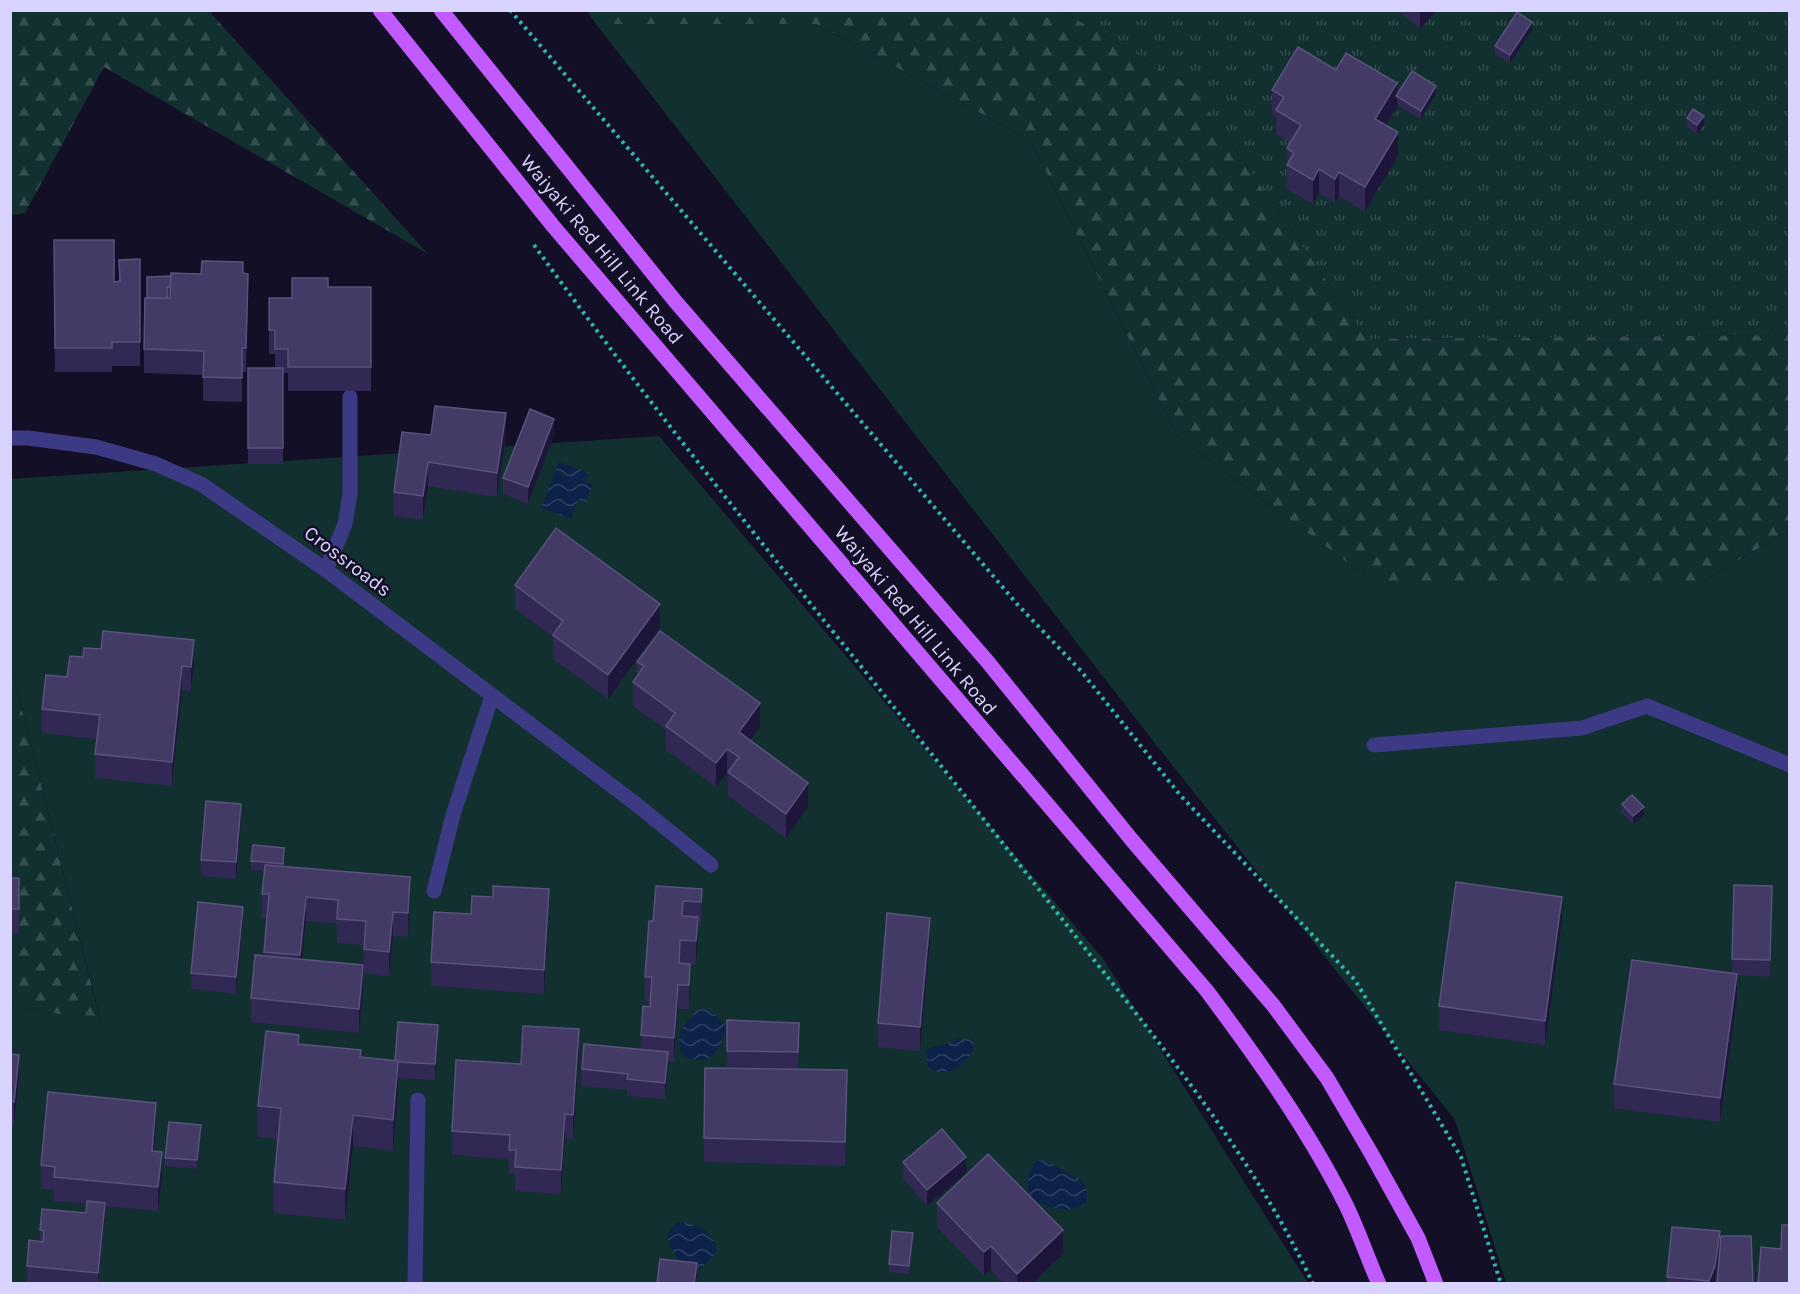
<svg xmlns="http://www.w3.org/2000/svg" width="1800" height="1294" font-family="Karla,sans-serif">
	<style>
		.grass { fill: url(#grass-tufts) }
		.forest { fill: url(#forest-firs) }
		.green { fill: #12302f }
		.water { fill: url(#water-waves) }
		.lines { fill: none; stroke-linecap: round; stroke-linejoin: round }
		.path { stroke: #2fb8b0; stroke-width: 4; stroke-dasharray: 3 4.5; stroke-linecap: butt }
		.minor { stroke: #3d3a85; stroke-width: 15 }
		.major { stroke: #c25bff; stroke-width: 15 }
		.wall { fill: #312854 }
		.shaded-wall { fill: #1d163a }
		.building { fill: #433a66; stroke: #5a527e; stroke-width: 1.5 }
		.labels { text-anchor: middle; stroke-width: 5; stroke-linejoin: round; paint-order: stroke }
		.street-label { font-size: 20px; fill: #d9d4ff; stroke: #130f26 }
	</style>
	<defs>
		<pattern id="grass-tufts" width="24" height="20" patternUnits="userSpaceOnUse" patternTransform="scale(1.5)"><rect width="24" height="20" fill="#12302f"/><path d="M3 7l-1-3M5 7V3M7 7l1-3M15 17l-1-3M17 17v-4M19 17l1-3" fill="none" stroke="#344d4e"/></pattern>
		<pattern id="forest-firs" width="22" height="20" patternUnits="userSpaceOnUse" patternTransform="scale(1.5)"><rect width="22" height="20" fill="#12302f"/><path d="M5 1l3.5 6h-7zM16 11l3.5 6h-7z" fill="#344d4e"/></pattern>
		<pattern id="water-waves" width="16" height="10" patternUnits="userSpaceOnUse" patternTransform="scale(1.5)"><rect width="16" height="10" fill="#0c2248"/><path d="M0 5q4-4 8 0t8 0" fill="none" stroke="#2f4163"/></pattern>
	</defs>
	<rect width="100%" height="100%" fill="#130f26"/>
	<polygon class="grass" points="1062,11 1789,11 1789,335 1367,339 1192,87"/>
	<g class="forest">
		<polygon points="10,11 209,11 428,254 104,67 25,213 11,215"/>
		<polygon points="587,11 1062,11 1192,87 1367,339 1789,335 1789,530 1704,581 1372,581 1177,436 1030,140 816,24 596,24"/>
		<polygon points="11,665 101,1023 11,1005"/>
	</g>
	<g class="green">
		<polygon points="596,24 816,24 1030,140 1177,436 1372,581 1704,581 1789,530 1789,1283 1506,1283 1455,1120 1157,746"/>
		<polygon points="659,436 1104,960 1308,1283 11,1283 10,1005 101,1022 11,665 11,479"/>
	</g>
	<g class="water">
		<polygon points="559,462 589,473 585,481 593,484 586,502 578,500 571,519 541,508"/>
		<path d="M700 1007 714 1013 726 1027C720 1052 709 1069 682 1055 674 1032 686 1023 700 1007Z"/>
		<path d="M959 1038 974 1040C977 1061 944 1082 928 1067L925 1051C936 1043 948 1047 959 1038Z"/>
		<path d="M1038 1160C1051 1161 1054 1165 1064 1171 1083 1182 1087 1177 1087 1202 1069 1216 1049 1208 1030 1199 1027 1184 1026 1172 1038 1160Z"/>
		<path d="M677 1222C698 1224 714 1230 717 1252L702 1267C682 1268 667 1252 668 1232Z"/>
	</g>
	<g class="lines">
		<g class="path">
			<polyline points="510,10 1017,604 1081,671 1180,795 1355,980 1461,1157 1501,1284"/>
			<path d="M534 245C700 476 887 693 1062 919 1152 1035 1250 1149 1313 1284"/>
		</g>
		<g class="minor">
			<polyline points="10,438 28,438 96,447 156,464 201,484 326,570 636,804 711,865"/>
			<polyline points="326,570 345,524 350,494 350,397"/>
			<polyline points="1374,745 1582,728 1647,706 1790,765"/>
			<polyline points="434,891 453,815 492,696"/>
			<polyline points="415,1284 418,1100"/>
		</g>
		<g class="major">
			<path d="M380 10 553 226 1207 991C1257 1058 1307 1128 1345 1203 1358 1229 1367 1257 1379 1284"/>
			<polyline points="441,10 675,301 987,661 1131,839 1273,1005 1327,1078 1371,1153 1418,1238 1436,1284"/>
		</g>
	</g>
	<g class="wall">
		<polygon points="1398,10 1437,10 1420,29"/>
		<polygon points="1532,30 1510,63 1495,54 1495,46"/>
		<polygon points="1336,70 1397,95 1436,94 1421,119 1397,105 1397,107 1386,125 1398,156 1365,211 1339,196 1335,203 1319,193 1313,204 1287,189 1287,148 1291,142 1276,134 1276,117 1272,114 1272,90"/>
		<polygon points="1687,118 1704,125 1697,134 1687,127"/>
		<polygon points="54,240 114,282 119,281 119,260 140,259 140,366 112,366 112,372 55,372"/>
		<polygon points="243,273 248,298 246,372 242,372 242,402 203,401 203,375 144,373 144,349 147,298 171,276 201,274"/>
		<polygon points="328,287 371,287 371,391 288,391 288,373 283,373 283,464 248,464 248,368 275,368 275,354 269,354 269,298 292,298"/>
		<polygon points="431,435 506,436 497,497 428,486 423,520 394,516 394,492"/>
		<polygon points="554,435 528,504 503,494 503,478"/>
		<polygon points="515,585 660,628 608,699 553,659 553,637 515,609"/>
		<polygon points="637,662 760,727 750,741 808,807 786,838 728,796 728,774 727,773 716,787 666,750 666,730 633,706 633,682 637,676"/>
		<polygon points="194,664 191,691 182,690 172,786 95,778 95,754 97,739 42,733 42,709 67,677"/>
		<polygon points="1622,804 1644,815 1633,824 1622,813"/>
		<polygon points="241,820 236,879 201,876 201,860"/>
		<polygon points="284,856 283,867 410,901 408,937 393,936 389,976 364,973 364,945 337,943 337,924 306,921 302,959 363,989 359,1033 251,1022 251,998 264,956 267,918 262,918 262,894 265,871 251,870 251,861"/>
		<rect x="10" y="878" width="9" height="55"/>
		<polygon points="702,889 701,926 698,926 696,965 690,964 690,988 689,1009 678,1009 674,1062 668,1061 665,1099 627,1096 627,1090 582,1086 582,1069 641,1049 641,1035 650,1007 651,1001 645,1001 645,977 653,921"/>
		<polygon points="1772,903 1770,977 1737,975 1737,998 1720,1122 1614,1108 1614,1084 1732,974 1732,959"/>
		<polygon points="549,913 544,994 431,986 431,962"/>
		<polygon points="1562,921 1545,1045 1439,1030 1439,1006"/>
		<polygon points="243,923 236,994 191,989 191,973"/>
		<polygon points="930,941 920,1051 878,1047 878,1023"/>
		<polygon points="727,1020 799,1039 798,1069 727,1067"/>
		<polygon points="438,1041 435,1080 398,1078 398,1092 393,1151 353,1146 345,1220 274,1213 274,1182 278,1139 258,1137 258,1106 299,1044 361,1057 395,1061"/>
		<polygon points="579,1053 573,1139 565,1138 561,1194 515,1191 515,1174 509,1173 509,1159 452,1155 452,1131 521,1064"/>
		<polygon points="10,1054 19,1079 14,1126 10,1125"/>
		<polygon points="847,1094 845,1166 704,1162 704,1138"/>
		<polygon points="156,1127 154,1151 162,1176 158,1211 105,1206 105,1219 99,1284 36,1284 27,1283 27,1266 40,1241 40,1230 86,1213 86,1204 54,1201 54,1190 41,1189 41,1165"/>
		<polygon points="201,1134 197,1169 165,1166 165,1158"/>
		<polygon points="903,1162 966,1173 927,1206 903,1178"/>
		<polygon points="937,1203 1063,1254 1032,1284 1004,1284 991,1270 984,1276 937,1227"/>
		<polygon points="913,1241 909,1274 889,1272 889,1264"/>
		<polygon points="1720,1247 1715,1284 1667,1284 1667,1277"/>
	</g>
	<g class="shaded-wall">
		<polygon points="1420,10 1437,10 1420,29"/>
		<polygon points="1532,22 1532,30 1510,63 1510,55"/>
		<polygon points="1397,83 1397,107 1375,143 1375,119"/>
		<polygon points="1436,86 1436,94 1421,119 1421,111"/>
		<polygon points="1704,116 1704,125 1697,134 1697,125"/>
		<polygon points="1398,132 1398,156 1365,211 1365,187"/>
		<polygon points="1319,169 1319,193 1313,204 1313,180"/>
		<polygon points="1339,172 1339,196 1335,203 1335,179"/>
		<polygon points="248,274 248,298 246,372 246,348"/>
		<polygon points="506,413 506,436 497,497 497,473"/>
		<polygon points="554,419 554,435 528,504 528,487"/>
		<polygon points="428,462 428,486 423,520 423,496"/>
		<polygon points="660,604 660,628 608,699 608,675"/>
		<polygon points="194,640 194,664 191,691 191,667"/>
		<polygon points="182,666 182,690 172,786 172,762"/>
		<polygon points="760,703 760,727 739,756 739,732"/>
		<polygon points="727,749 727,773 716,787 716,763"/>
		<polygon points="808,783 808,807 786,838 786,814"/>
		<polygon points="241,804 241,820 236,879 236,862"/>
		<polygon points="1644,807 1644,815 1633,824 1633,816"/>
		<polygon points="410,877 410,901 408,937 408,913"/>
		<polygon points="1772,886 1772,903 1770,977 1770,960"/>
		<polygon points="549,889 549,913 544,994 544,970"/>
		<polygon points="306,897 306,921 300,979 300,955"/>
		<polygon points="1562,897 1562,921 1545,1045 1545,1021"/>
		<polygon points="243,907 243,923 236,994 236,977"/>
		<polygon points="393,912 393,936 389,976 389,952"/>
		<polygon points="698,917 698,941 696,965 696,941"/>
		<polygon points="930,918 930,941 920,1051 920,1027"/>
		<polygon points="690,964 690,988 689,1009 689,985"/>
		<polygon points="363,965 363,989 359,1033 359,1009"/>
		<polygon points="1737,974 1737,998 1720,1122 1720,1098"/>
		<polygon points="678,985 678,1009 674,1062 674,1038"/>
		<polygon points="438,1025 438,1041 435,1080 435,1064"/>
		<polygon points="579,1029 579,1053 573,1139 573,1115"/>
		<polygon points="668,1052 668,1068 665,1099 665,1083"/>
		<polygon points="19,1055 19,1079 14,1126 14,1102"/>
		<polygon points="398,1061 398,1092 393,1151 393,1120"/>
		<polygon points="156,1103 156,1127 152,1175 152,1151"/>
		<polygon points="565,1114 565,1138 561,1194 561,1170"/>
		<polygon points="353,1115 353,1146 345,1220 345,1189"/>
		<polygon points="201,1125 201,1134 197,1169 197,1160"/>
		<polygon points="162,1152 162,1176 158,1211 158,1187"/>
		<polygon points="966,1157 966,1173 927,1206 927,1190"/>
		<polygon points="105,1203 105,1219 98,1284 98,1273"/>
		<polygon points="1063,1230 1063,1254 1032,1284 1017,1284 1017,1274"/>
		<polygon points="1720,1231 1720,1247 1715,1283 1715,1284 1709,1284"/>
		<polygon points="913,1233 913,1241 909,1274 909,1266"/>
		<polygon points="991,1246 991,1270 984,1276 984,1252"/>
		<polygon points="697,1263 697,1279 696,1284 694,1284"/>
	</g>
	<g class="building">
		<polygon points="1517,12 1532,22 1510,55 1495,46"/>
		<polygon points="1298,47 1336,70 1346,53 1397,83 1375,119 1398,132 1365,187 1339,172 1335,179 1319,169 1313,180 1287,165 1294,153 1287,148 1301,125 1276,110 1284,97 1272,90"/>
		<polygon points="1412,71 1436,86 1421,111 1396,96"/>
		<polygon points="1693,109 1704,116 1697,125 1687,118"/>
		<polygon points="54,240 114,240 114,282 120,281 119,260 140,259 140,342 112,342 112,348 55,348"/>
		<polygon points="202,261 243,262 243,273 248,274 246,348 242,348 242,378 203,377 204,351 144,349 145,298 170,298 171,273 201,274"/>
		<polygon points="171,276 170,287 167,287 167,298 147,298 147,277"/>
		<polygon points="292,278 328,278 328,287 371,287 371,367 288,367 288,349 275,349 275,330 269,330 269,298 292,298"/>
		<rect x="248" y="368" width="35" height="80"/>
		<polygon points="435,406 506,413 497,473 428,462 423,496 394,492 402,432 431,435"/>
		<polygon points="530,409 554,419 528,487 503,478"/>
		<polygon points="556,528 660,604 608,675 553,635 563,621 515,585"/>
		<polygon points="103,631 194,640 191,667 182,666 172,762 95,754 100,715 42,709 46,675 67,677 70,656 83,657 84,648 101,649"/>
		<polygon points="660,631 760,703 739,732 808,783 786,814 728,772 739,757 727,749 716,763 666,726 675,713 633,682 644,666 637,662"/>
		<polygon points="1632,795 1644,807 1633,816 1622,804"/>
		<polygon points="206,801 241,804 236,862 201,860"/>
		<polygon points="253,845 284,848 283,864 251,861"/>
		<polygon points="265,865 410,877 408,913 393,912 389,952 364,949 366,921 337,919 338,900 306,897 300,955 264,952 269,894 262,894"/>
		<rect x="10" y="878" width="9" height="31"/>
		<polygon points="1456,882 1562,897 1545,1021 1439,1006"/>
		<polygon points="1734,885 1772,886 1770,960 1732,959"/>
		<polygon points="493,886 549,889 544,970 431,962 434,912 471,914 472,896 493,897"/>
		<polygon points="656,886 702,889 701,902 683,901 682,916 698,917 696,941 680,940 679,963 690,964 689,985 678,985 674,1038 641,1035 643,1006 650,1007 652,977 645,977 649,921 653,921"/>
		<polygon points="198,902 243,907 236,977 191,973"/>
		<polygon points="887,913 930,918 920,1027 878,1023"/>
		<polygon points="255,955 363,965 359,1009 251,998"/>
		<polygon points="1632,960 1737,974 1720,1098 1614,1084"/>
		<polygon points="727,1020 799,1023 798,1052 727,1051"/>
		<polygon points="398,1022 438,1025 435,1064 398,1062 398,1061 395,1061"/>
		<polygon points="523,1026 579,1029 573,1115 565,1114 561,1170 515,1167 516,1150 509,1150 510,1135 452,1131 456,1060 521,1064"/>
		<polygon points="266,1031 299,1035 298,1044 361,1050 360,1057 398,1061 393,1120 353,1115 345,1189 274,1182 281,1108 258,1106"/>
		<polygon points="584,1044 668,1052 665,1083 627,1079 628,1074 582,1069"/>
		<polygon points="10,1054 19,1055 14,1102 10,1101"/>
		<polygon points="705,1068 847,1070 845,1142 704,1138"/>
		<polygon points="48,1092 156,1103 152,1151 162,1152 158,1187 54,1177 55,1167 41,1165"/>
		<polygon points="169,1122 201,1125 197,1160 165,1158"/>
		<polygon points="942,1129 966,1157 927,1190 903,1162"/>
		<polygon points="988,1154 1063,1230 1017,1274 991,1246 984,1252 937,1203"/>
		<polygon points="87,1201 105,1203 98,1273 27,1266 29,1240 43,1242 44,1231 40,1230 42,1209 86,1213"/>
		<polygon points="1782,1225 1790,1225 1790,1284 1758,1284 1761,1247 1781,1249"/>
		<polygon points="1672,1227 1720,1231 1715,1266 1709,1281 1667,1277"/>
		<polygon points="892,1231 913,1233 909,1266 889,1264"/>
		<polygon points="1721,1236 1751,1236 1753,1284 1717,1284"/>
		<polygon points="660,1259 697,1263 694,1284 657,1284"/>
	</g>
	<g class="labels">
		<g class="street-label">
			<text transform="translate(602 249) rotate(50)" y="7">Waiyaki Red Hill Link Road</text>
			<text transform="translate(348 561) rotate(37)" y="7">Crossroads</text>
			<text transform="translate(916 620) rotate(50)" y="7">Waiyaki Red Hill Link Road</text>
		</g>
	</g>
	<rect width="1800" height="1294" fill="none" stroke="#d9d4ff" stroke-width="24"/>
</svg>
